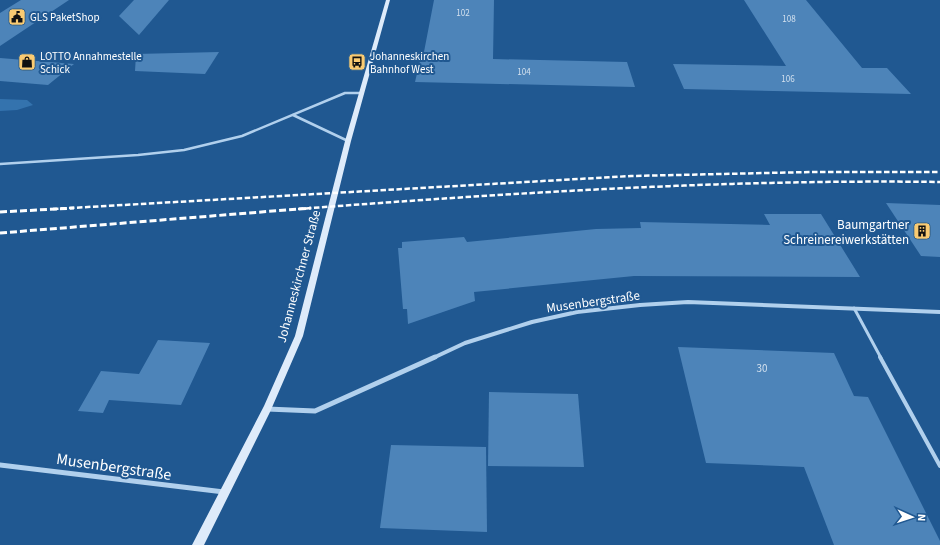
<svg xmlns="http://www.w3.org/2000/svg" width="940" height="545" font-family="'Source Sans 3',sans-serif">
	<style>
		.green { fill: #3473ae }
		.building { fill: #4d84b9 }
		.lines { fill: none; stroke-linecap: round; stroke-linejoin: round }
		.lane-far2 { stroke: #b1d0ed; stroke-width: 2.5 }
		.lane-far1 { stroke: #b1d0ed; stroke-width: 3 }
		.lane { stroke: #b1d0ed; stroke-width: 4 }
		.street-far1 { stroke: #b1d0ed; stroke-width: 4 }
		.street { stroke: #b1d0ed; stroke-width: 5 }
		.secondary { fill: #deebfa; fill-rule: evenodd }
		.rail-far1 { stroke: #fff; stroke-width: 2.5; stroke-dasharray: 5.5 2.5; stroke-linecap: butt }
		.rail { stroke: #fff; stroke-width: 3; stroke-dasharray: 7 3; stroke-linecap: butt }
		.labels { text-anchor: middle; stroke-width: 4; stroke-linejoin: round; paint-order: stroke }
		.far-number-label { font-size: 9px; fill: #d2e0ee }
		.far-poi-label { font-size: 11px; fill: #fff; stroke: #205891; text-anchor: start }
		.number-label { font-size: 11px; fill: #d2e0ee }
		.poi-label { font-size: 13px; fill: #fff; stroke: #205891; text-anchor: end }
		.street-label { font-size: 13px; fill: #fff; stroke: #205891 }
		.near-street-label { font-size: 16px; fill: #fff; stroke: #205891 }
	</style>
	<rect width="100%" height="100%" fill="#205891"/>
	<polygon class="green" points="0,99 27,100 33,105 17,110 0,111"/>
	<g class="building">
		<polygon points="21,0 69,0 0,46 0,13"/>
		<polygon points="134,0 169,0 139,35 119,16"/>
		<polygon points="434,0 494,0 493,59 627,62 635,87 415,82 421,57 423,57"/>
		<polygon points="744,0 806,0 862,68 887,68 911,94 684,89 673,64 786,66"/>
		<polygon points="219,52 205,74 135,71 136,54"/>
		<polygon points="0,58 74,64 48,85 0,81"/>
		<polygon points="886,203 940,205 940,257 921,256"/>
		<polygon points="764,214 821,214 860,277 634,276 474,292 475,301 408,324 407,309 403,309 398,248 402,248 402,242 464,237 467,242 596,229 641,228 640,222 770,225"/>
		<polygon points="158,340 210,343 181,405 109,400 103,413 78,411 101,371 139,374"/>
		<polygon points="678,347 834,353 854,396 868,397 940,541 940,545 834,545 804,467 706,463"/>
		<polygon points="489,392 578,394 584,467 488,466"/>
		<polygon points="391,445 486,447 487,532 380,528"/>
	</g>
	<g class="lines">
		<g class="lane-far2">
			<polyline points="293,115 348,141"/>
			<polyline points="0,164 138,155 184,150 242,136 345,93 362,93"/>
		</g>
		<polyline class="lane-far1" points="854,308 881,358"/>
		<polyline class="lane" points="880,357 940,466"/>
		<polyline class="street-far1" points="433,358 465,343 532,322 577,312 640,305 688,302 940,312"/>
		<g class="street">
			<polyline points="267,409 315,411 435,357"/>
			<polyline points="0,465 224,492"/>
		</g>
		<polygon class="secondary" points="386,0 390,0 351,141 303,336 270,412 204,545 192,545 264,406 295,336 345,141"/>
		<g class="rail-far1">
			<polyline points="53,209 631,176 811,172 940,172"/>
			<path d="M298 209C511 193 726 179 940 182"/>
		</g>
		<g class="rail">
			<polyline points="0,212 74,208"/>
			<polyline points="0,233 311,208"/>
		</g>
	</g>
	<defs>
		<symbol id="civic-square" viewBox="-11 -11 22 22"><rect x="-9" y="-9" width="18" height="18" rx="4" fill="#facb72" stroke="#205891"/><path d="M-.6-6.5H3V-4.5H.6V-3L4-1V1h2V6H-6V1h2V-1L-.6-3ZM-1.2 2.5V6h2.4V2.5Z" fill="#111"/></symbol>
		<symbol id="shop-square" viewBox="-11 -11 22 22"><rect x="-9" y="-9" width="18" height="18" rx="4" fill="#facb72" stroke="#205891"/><path d="M-5-2.5h2.3a2.7 3.5 0 0 1 5.4 0H5L5.5 6h-11ZM-1.5-2.5h3a1.5 2.3 0 0 0-3 0Z" fill="#111"/></symbol>
		<symbol id="bus-square" viewBox="-11 -11 22 22"><rect x="-9" y="-9" width="18" height="18" rx="4" fill="#facb72" stroke="#205891"/><path d="M-5-6H5V4H4V6H2V4H-2V6H-4V4H-5ZM-3.5-4V0h7V-4ZM-3.5 1.2v1.5H-2V1.2ZM2 1.2v1.5H3.5V1.2Z" fill="#111"/></symbol>
		<symbol id="building-square" viewBox="-11 -11 22 22"><rect x="-9" y="-9" width="18" height="18" rx="4" fill="#facb72" stroke="#205891"/><path d="M-4-6H4V6H1V3H-1V6H-4ZM-2.5-4.3h1.7v1.8h-1.7ZM.8-4.3h1.7v1.8H.8ZM-2.5-1h1.7V.8h-1.7ZM.8-1h1.7V.8H.8Z" fill="#111"/></symbol>
	</defs>
	<g fill-rule="evenodd">
		<use href="#civic-square" x="7" y="7" width="20" height="20"/>
		<use href="#shop-square" x="17" y="52" width="20" height="20"/>
		<use href="#bus-square" x="347" y="52" width="20" height="20"/>
		<use href="#building-square" x="912" y="221" width="20" height="20"/>
	</g>
	<g class="labels">
		<g class="far-number-label">
			<text x="463" y="16">102</text>
			<text x="789" y="22">108</text>
			<text x="524" y="75">104</text>
			<text x="788" y="82">106</text>
		</g>
		<g class="far-poi-label">
			<text x="30" y="21">GLS PaketShop</text>
			<text x="40" y="60">LOTTO Annahmestelle<tspan x="40" dy="13">Schick</tspan></text>
			<text x="370" y="60">Johanneskirchen<tspan x="370" dy="13">Bahnhof West</tspan></text>
		</g>
		<g class="number-label">
			<text x="762" y="372">30</text>
		</g>
		<g class="poi-label">
			<text x="909" y="229">Baumgartner<tspan x="909" dy="15">Schreinereiwerkstätten</tspan></text>
		</g>
		<g class="street-label">
			<text transform="translate(298 276) rotate(-75)" y="5">Johanneskirchner Straße</text>
			<text transform="translate(593 301) rotate(-8)" y="5">Musenbergstraße</text>
		</g>
		<g class="near-street-label">
			<text transform="translate(114 466) rotate(8)" y="6">Musenbergstraße</text>
		</g>
	</g>
	<g transform="translate(912 517) rotate(93)" stroke="#205891" stroke-width="3" paint-order="stroke">
	<path d="M0-3L7 15L0 10L-7 15Z" fill="#ffffff"/>
	<text y="-6" font-size="11" font-weight="bold" text-anchor="middle" fill="#ffffff">N</text>
	</g>
</svg>
